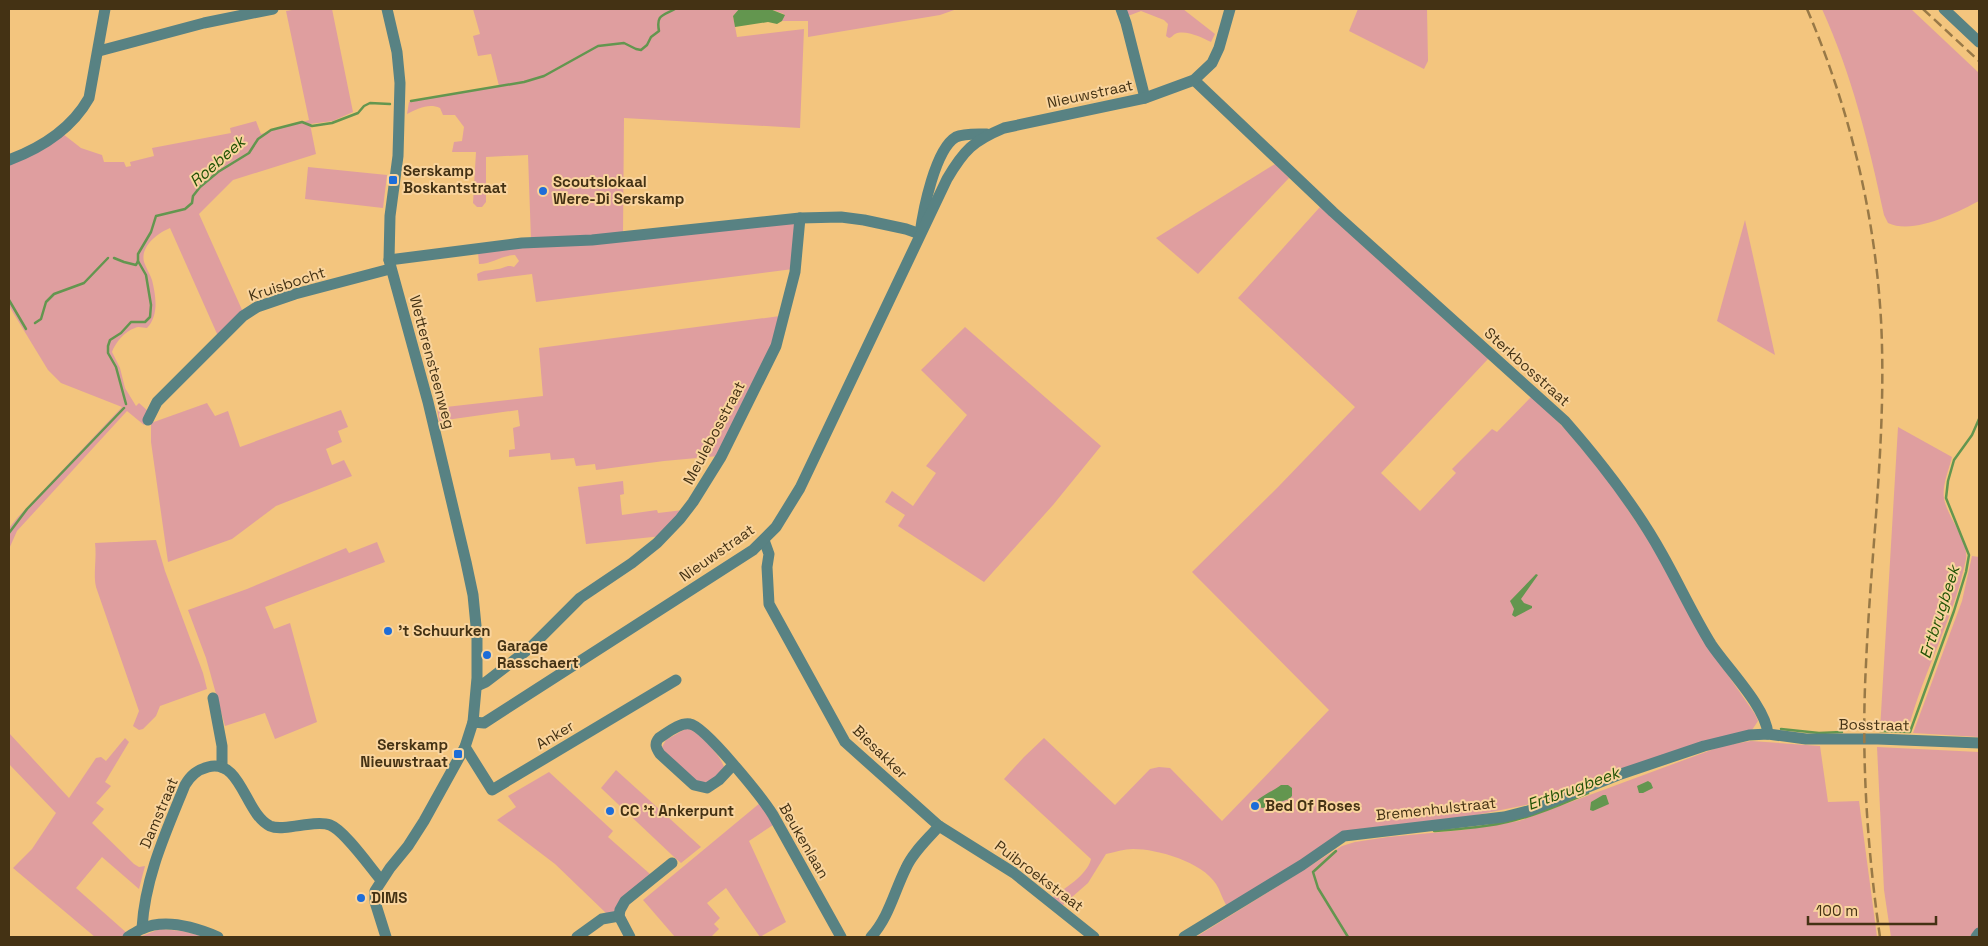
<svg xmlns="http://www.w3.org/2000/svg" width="1988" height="946" font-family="'Space Grotesk',sans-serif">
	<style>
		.green { fill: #df9e9f }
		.water { fill: #63964f }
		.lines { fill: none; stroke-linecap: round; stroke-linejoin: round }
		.stream { stroke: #63964f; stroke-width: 2.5 }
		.minor { stroke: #588283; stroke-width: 11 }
		.rail { stroke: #987947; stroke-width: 2.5; stroke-dasharray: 10 5; stroke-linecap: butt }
		.poi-dot { fill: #1d6dd8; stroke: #f9d49d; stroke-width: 2 }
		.labels { text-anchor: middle; stroke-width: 4; stroke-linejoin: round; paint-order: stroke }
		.street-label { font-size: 15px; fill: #443214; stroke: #f9d49d }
		.poi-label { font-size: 15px; font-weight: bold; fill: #443214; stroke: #f9d49d; text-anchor: start }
		.water-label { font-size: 16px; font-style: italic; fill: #225306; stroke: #f9d49d }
	</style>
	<rect width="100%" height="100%" fill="#f3c57e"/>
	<g class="green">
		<path d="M298 9H332L353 112 333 121 310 124 316 154 233 180 199 214 243 312 218 336 170 228C158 233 140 246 144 262 146 268 150 274 152 280 156 296 159 316 147 328 143 328 138 326 135 328 125 331 115 343 112 352L120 368 125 388 136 406 139 403 149 412 144 425 127 411 17 531 9 549V528L18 517 122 407 61 383 48 370 9 306V164L63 134 81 148 102 155 104 162H124L126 167 131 166 130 162 154 156 152 148 231 133 230 128 256 121 261 134 309 120 286 11Z"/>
		<path d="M473 9H739L733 16 737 37 804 29 800 128 624 118 623 234 531 240 528 155 486 157V202L482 207H477L473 203 476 152H452L454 142 462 141 464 127 455 115H443L440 108C428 103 418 109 407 114L409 102 499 86 491 54 478 56 473 36 480 34Z"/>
		<polygon points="770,9 957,9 940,15 808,37 808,21 782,21 784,14"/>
		<path d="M1123 9H1183L1215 34 1211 42C1203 38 1185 29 1175 34 1173 35 1171 38 1169 38L1166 36 1168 24 1164 20 1141 11 1128 16Z"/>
		<polygon points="1358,9 1427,9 1428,61 1424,69 1349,31"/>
		<path d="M1822 9H1911L1979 73V201C1956 213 1913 235 1888 223L1884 215C1869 144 1852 75 1822 9Z"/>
		<polygon points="1275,164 1289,178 1198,274 1156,238"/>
		<polygon points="308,167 387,175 383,208 305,199"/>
		<path d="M1320 207 1488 359 1381 473 1420 511 1456 473 1452 469 1492 429 1497 432 1532 396 1567 431 1608 480 1651 544 1707 645 1755 714 1758 721 1752 730 1526 805 1471 816 1361 829 1226 905C1222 898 1220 890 1216 884 1202 862 1158 849 1133 849 1124 849 1115 852 1106 854L1088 883 1063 905 1052 898C1064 888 1087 876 1091 859L1004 779 1024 757 1044 738 1115 805 1150 769 1159 767 1170 768 1222 821 1329 710 1192 572 1279 486 1355 407 1238 298Z"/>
		<polygon points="1745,220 1775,355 1717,321"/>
		<path d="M795 221 793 269 536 302 532 274 478 281 477 274C485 269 490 271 498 269 505 268 507 264 514 267L519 261 515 255C502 255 492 264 479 264L478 252Z"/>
		<polygon points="780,316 771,349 719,456 664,461 596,470 595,464 576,466 574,458 551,460 550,453 509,457 509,450 515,449 513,428 520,426 518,410 439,421 437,408 543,396 539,348"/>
		<polygon points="965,327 1101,446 1053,505 984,582 898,526 905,515 885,502 892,491 913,506 936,473 926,466 967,415 921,370"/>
		<polygon points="207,403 215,416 228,411 240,447 341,410 348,427 338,431 342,442 326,449 332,465 344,460 352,476 276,506 232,539 168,562 151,442 151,423"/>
		<path d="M1898 427 1952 457C1949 470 1942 485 1944 498 1947 517 1969 541 1966 559 1954 618 1923 672 1908 730H1880Z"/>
		<polygon points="623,481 624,494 620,495 622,515 657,510 658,513 683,510 662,536 586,544 578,487"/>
		<path d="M156 540 165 571 203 673 207 689 160 706 156 716 143 729 139 730 133 726 139 711 96 587C93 574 97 558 95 543Z"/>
		<polygon points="377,542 385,562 265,607 274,629 290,623 317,722 275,739 265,713 225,726 206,658 188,610 247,589 346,548 349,553"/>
		<polygon points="1972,556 1979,557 1979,737 1913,733 1962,601"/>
		<path d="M687 728C699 732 721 756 724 767L711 782 700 784 671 762 662 747 666 740Z"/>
		<polygon points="9,733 69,798 96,758 101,757 106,761 125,738 129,742 105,782 111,786 96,803 104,809 92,823 134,864 139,867 145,866 139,889 102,857 76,888 128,934 120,937 95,937 13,868 32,849 56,813 9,764"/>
		<polygon points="1751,741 1820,746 1828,802 1859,801 1877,937 1196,937 1342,846 1355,842 1388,837 1463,830 1519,821 1722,746"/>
		<polygon points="1877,747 1979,752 1979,926 1972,937 1891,937 1884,890"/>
		<polygon points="616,770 701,847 681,863 673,856 601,788"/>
		<polygon points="549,772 613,831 608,837 650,874 615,912 607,914 555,864 497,820 516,807 508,796"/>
		<polygon points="760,803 773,825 749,841 786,922 760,937 726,888 707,903 720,918 714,924 719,929 711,937 675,937 643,900"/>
		<polygon points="160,929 182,931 205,937 139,937"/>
	</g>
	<g class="water">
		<polygon points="739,9 770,9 785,15 782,21 777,24 768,22 735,27 733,16"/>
		<polygon points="1536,574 1538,575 1521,599 1524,603 1532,606 1532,608 1515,617 1512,615 1514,609 1510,601"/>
		<polygon points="1648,781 1651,783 1653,788 1643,793 1639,793 1637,786"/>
		<path d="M1281 785H1288L1292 788V796L1289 799 1263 808 1257 807 1253 809 1251 808C1255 798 1272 792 1281 785Z"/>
		<polygon points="1603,795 1606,795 1609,804 1593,811 1590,810 1591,802"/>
	</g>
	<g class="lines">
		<g class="stream">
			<path d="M411 101 524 82 544 76 598 46 624 43 636 49 641 50 647 45 651 37 659 31C656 15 662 16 675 9"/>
			<polyline points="114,258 124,262 136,265 138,261"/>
			<polyline points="9,300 26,329"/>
			<polyline points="35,323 41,319 46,302 54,294 84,283 108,258"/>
			<polyline points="126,404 116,367 108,353 108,346 110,340 121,333 131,322 145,322 150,317 151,305 146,275 138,261 138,254 151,232 156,216 185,209 192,203 193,196 200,187 218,172 249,153 258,139 271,130 302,122 312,126 332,123 358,113 364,106 370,103 390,104"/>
			<polyline points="9,533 27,509 124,408"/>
			<polyline points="1781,729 1819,733 1842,732"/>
			<polyline points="1880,731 1910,732 1954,611 1966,572 1969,555 1946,498 1948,481 1954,460 1972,435 1979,419"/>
			<path d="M1434 831C1461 829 1489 827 1515 820 1541 814 1564 803 1588 793"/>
			<polyline points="1336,851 1313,872 1318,888 1348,937"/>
		</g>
		<g class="minor">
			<polyline points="1121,9 1126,23 1145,98"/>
			<polyline points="1944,9 1979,42"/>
			<polyline points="99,51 204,23 273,9"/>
			<path d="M1194 80 1333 212 1565 421C1600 461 1636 507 1662 554 1679 584 1693 615 1711 644 1727 668 1766 707 1768 734"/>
			<path d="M9 160C41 148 72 128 89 98L105 9"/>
			<path d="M389 260 522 243 592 240 800 218 841 217 864 220 906 229 920 234C923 211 935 149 956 137 964 133 978 134 987 134"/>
			<polyline points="148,420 157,402 243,316 257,307 295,294 390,269"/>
			<polyline points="764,540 769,554 767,567 769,604 845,742 939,826 1014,873 1094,937"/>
			<polyline points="477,686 486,682 530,648 580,598 632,563 657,543 680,519 693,502 721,457 776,346 795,272 800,218"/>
			<polyline points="213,698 222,746 222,767"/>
			<path d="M473 722 484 723 753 550 776 527 800 488 947 179C964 150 973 141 1004 128L1145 98 1194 80 1212 63 1219 48 1230 9"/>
			<polyline points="465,747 492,790 676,680"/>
			<path d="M733 765 719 780 707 788 694 785 660 754C656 748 654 744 659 738 667 733 680 722 690 724 705 726 763 799 773 815L841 937"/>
			<path d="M142 928C145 877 166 832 185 785 191 775 197 770 208 767 241 758 245 814 270 826 279 830 293 826 303 825 312 824 322 822 330 825 344 830 370 867 381 880"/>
			<path d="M128 937C133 934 137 931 142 929 165 918 197 928 218 937"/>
			<polyline points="386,937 375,902 375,891 390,868 408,846 424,821 465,747 473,722 477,678 477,636 473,595 466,562 428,402 389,260 390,216 398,156 400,83 397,52 387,9"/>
			<polyline points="577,937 602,919 619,916"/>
			<polyline points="630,937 619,916 620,910 625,901 672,863"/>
			<path d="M871 937C889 917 894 892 906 868 913 852 928 839 939 826"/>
			<polyline points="1184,937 1302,865 1344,836 1504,817 1528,811 1621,774 1704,746 1749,735 1768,734 1806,739 1878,739 1979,743"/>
			<polyline points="1976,937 1979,933"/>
		</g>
		<g class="rail">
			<path d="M1807 9C1849 107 1875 213 1881 320 1887 435 1871 549 1866 664 1861 756 1867 847 1880 937"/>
			<polyline points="1923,9 1979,61"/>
		</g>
	</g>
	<g class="poi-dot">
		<rect x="388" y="175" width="10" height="10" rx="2.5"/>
		<circle cx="543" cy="191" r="5"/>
		<circle cx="388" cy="631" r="5"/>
		<circle cx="487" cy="655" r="5"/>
		<rect x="453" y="749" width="10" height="10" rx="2.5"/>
		<circle cx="1255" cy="806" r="5"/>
		<circle cx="610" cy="811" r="5"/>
		<circle cx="361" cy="898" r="5"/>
	</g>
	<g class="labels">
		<g class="street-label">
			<text transform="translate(1090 94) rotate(-12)" y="5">Nieuwstraat</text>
			<text transform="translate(287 284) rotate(-18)" y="5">Kruisbocht</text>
			<text transform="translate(432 362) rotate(75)" y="5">Wetterensteenweg</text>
			<text transform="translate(1527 367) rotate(42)" y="5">Sterkbosstraat</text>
			<text transform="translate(714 433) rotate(-62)" y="5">Meulebosstraat</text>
			<text transform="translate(717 553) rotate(-35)" y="5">Nieuwstraat</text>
			<text transform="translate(1874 725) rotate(1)" y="5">Bosstraat</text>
			<text transform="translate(555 735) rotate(-31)" y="5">Anker</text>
			<text transform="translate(880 752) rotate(44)" y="5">Biesakker</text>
			<text transform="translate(1436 809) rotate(-6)" y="5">Bremenhulstraat</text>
			<text transform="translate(159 813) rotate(-67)" y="5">Damstraat</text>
			<text transform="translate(804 841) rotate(60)" y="5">Beukenlaan</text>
			<text transform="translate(1039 876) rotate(37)" y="5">Puibroekstraat</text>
		</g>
		<g class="poi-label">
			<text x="403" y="176">Serskamp<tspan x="403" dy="17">Boskantstraat</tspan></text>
			<text x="553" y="187">Scoutslokaal<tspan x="553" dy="17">Were-Di Serskamp</tspan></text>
			<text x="398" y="636">'t Schuurken</text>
			<text x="497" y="651">Garage<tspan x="497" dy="17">Rasschaert</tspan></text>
			<text x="448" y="750" text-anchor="end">Serskamp<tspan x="448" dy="17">Nieuwstraat</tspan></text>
			<text x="1265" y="811">Bed Of Roses</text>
			<text x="620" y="816">CC 't Ankerpunt</text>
			<text x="371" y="903">DIMS</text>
		</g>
		<g class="water-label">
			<text transform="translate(217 161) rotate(-41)" y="6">Roebeek</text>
			<text transform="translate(1939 612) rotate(-72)" y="6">Ertbrugbeek</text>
			<text transform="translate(1573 788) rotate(-20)" y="6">Ertbrugbeek</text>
		</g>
	</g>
	<rect width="1988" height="946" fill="none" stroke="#443214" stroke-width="20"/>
	<path d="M1808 916v8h128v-8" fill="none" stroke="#443214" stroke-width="2.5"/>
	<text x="1816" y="916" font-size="15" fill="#443214" stroke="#f9d49d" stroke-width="4" paint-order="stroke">100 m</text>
</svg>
